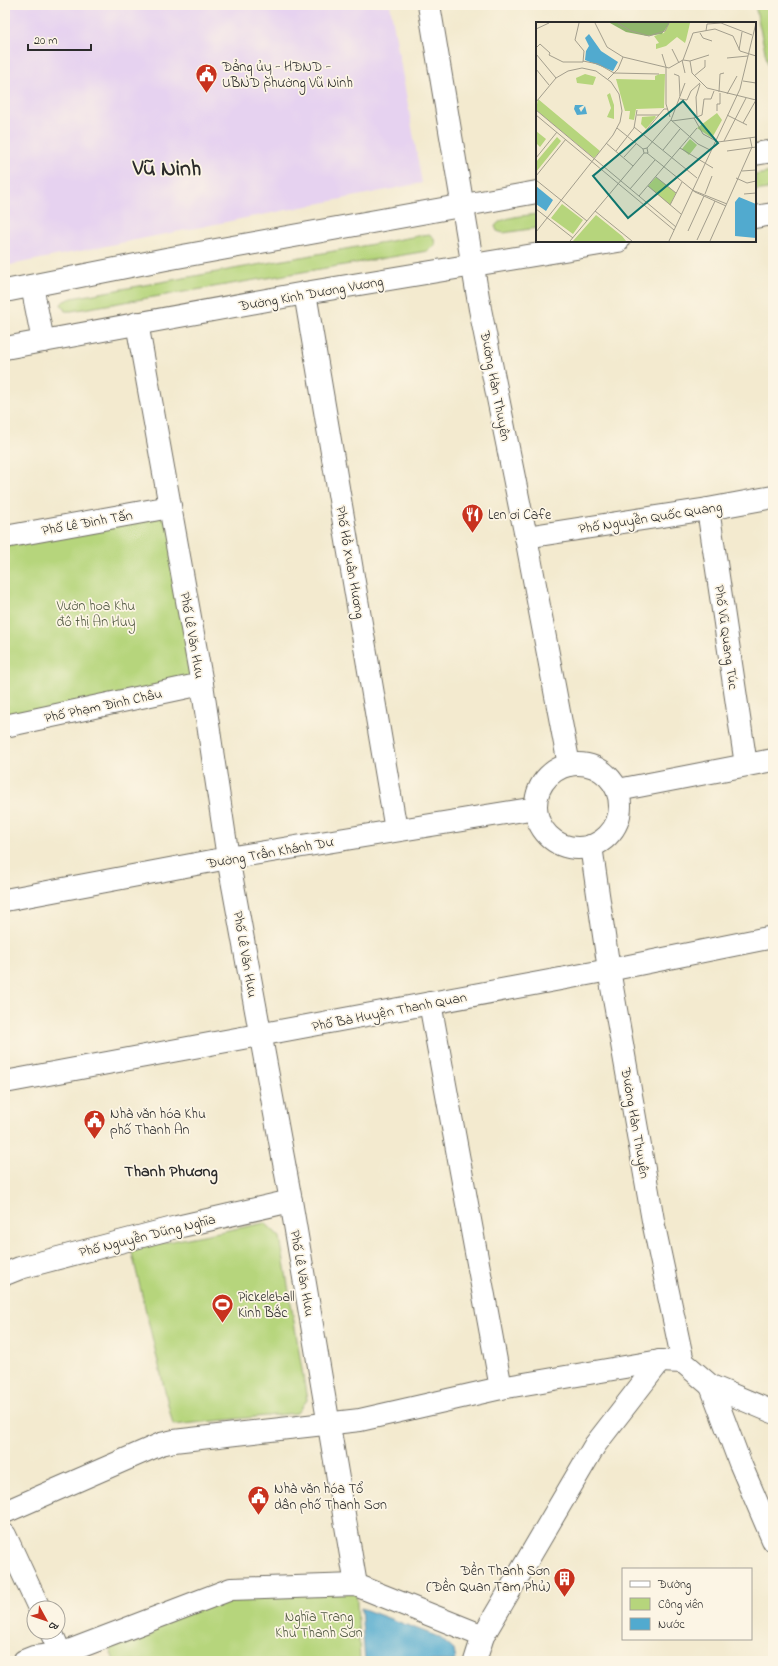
<svg xmlns="http://www.w3.org/2000/svg" width="778" height="1666" font-family="'Indie Flower',sans-serif">
	<style>
		.built { fill: #e6d2f0 }
		.green { fill: #b6d57c; stroke: #708054 }
		.water { fill: #51aacf; stroke: #3e6a7d }
		.lines { fill: none; stroke-linecap: round; stroke-linejoin: round }
		.minor-casing { stroke: #716e64; stroke-width: 24 }
		.major-casing { stroke: #716e64; stroke-width: 24 }
		.minor { stroke: #fff; stroke-width: 22 }
		.major { stroke: #fff; stroke-width: 22 }
		.labels { text-anchor: middle; stroke-width: 3.5; stroke-linejoin: round; paint-order: stroke }
		.poi-label { font-size: 14px; fill: #2b2b2b; stroke: #fcf5e5; text-anchor: start }
		.street-label { font-size: 14px; fill: #2b2b2b; stroke: #fcf5e5 }
		.park-label { font-size: 14px; fill: #4e563f; stroke: #fcf5e5 }
		.quarter-label { font-size: 16px; font-weight: bold; fill: #2b2b2b; stroke: #fcf5e5 }
		.town-label { font-size: 22px; font-weight: bold; fill: #2b2b2b; stroke: #fcf5e5 }
		.inset-road { fill: none; stroke: #a39e8d; stroke-width: 1 }
		.view { fill: #0f766e; fill-opacity: 0.15; stroke: #0f766e; stroke-width: 2 }
		.inset-edge { fill: none; stroke: #2b2b2b; stroke-width: 2 }
	</style>
	<rect width="100%" height="100%" fill="#fcf5e5"/>
	<filter id="ink" filterUnits="userSpaceOnUse"><feTurbulence type="fractalNoise" baseFrequency=".025" numOctaves="2"/><feDisplacementMap in="SourceGraphic" scale="8" xChannelSelector="R" yChannelSelector="G"/><feConvolveMatrix kernelMatrix="1 2 1 2 8 2 1 2 1" color-interpolation-filters="sRGB"/></filter>
	<filter id="wash" filterUnits="userSpaceOnUse"><feTurbulence type="fractalNoise" baseFrequency=".012" numOctaves="4" result="noise"/><feDisplacementMap in="SourceGraphic" scale="16" xChannelSelector="R" yChannelSelector="G"/><feGaussianBlur stdDeviation="0.9" result="paint"/><feColorMatrix in="noise" values="0 0 0 0 0 0 0 0 0 0 0 0 0 0 0 0 0 1.4 0 .05"/><feComposite in="paint" operator="in"/></filter>
	<g filter="url(#wash)">
		<rect width="100%" height="100%" fill="#f3eacf"/>
		<polygon class="built" points="5,5 390,5 422,183 5,266"/>
		<g class="green">
			<polygon points="755,5 773,5 773,78 771,79"/>
			<polygon points="773,172 773,188 755,191 755,175"/>
			<path d="M537 214V228L503 233 497 231 495 226C502 216 526 216 537 214Z"/>
			<polygon points="429,234 434,238 435,245 427,251 71,311 65,311 61,304 64,301 72,298"/>
			<polygon points="170,507 202,684 5,726 5,537"/>
			<polygon points="265,1223 280,1237 307,1400 297,1413 173,1425 131,1249"/>
			<polygon points="356,1585 360,1661 114,1661 108,1644 231,1589"/>
		</g>
		<polygon class="water" points="361,1608 439,1637 454,1650 456,1661 365,1661"/>
	</g>
	<g filter="url(#ink)">
		<g class="lines">
			<defs>
				<g id="minor">
					<polyline points="429,5 480,309 526,537 569,765"/>
					<polyline points="305,293 396,830"/>
					<polyline points="137,323 202,684 228,858 291,1201 356,1585"/>
					<polyline points="708,509 746,765"/>
					<polyline points="5,537 170,507"/>
					<polyline points="526,537 708,509 773,497"/>
					<polyline points="5,726 202,684"/>
					<circle cx="578" cy="806" r="42"/>
					<polyline points="618,790 773,760"/>
					<polyline points="591,846 609,970 654,1226 683,1362 711,1386 773,1412"/>
					<polyline points="5,900 228,858 536,808"/>
					<polyline points="430,1003 501,1388"/>
					<polyline points="5,1082 609,970 773,937"/>
					<polyline points="5,1274 20,1268 177,1227 291,1201"/>
					<polyline points="711,1386 740,1463 773,1540"/>
					<polyline points="5,1512 161,1444 174,1441 360,1420 501,1388 660,1361 683,1362"/>
					<polyline points="5,1535 39,1608"/>
					<polyline points="51,1632 64,1661"/>
					<polyline points="483,1636 595,1445 660,1361"/>
					<polyline points="24,1661 34,1657 61,1654 231,1589 356,1585 483,1636 475,1661"/>
				</g>
				<g id="major">
					<polyline points="755,154 773,151"/>
					<polyline points="755,217 773,214"/>
					<polyline points="32,286 43,341"/>
					<polyline points="5,291 166,259 537,192"/>
					<polyline points="5,348 305,293 618,241"/>
				</g>
			</defs>
			<use href="#minor" class="minor-casing"/>
			<use href="#major" class="major-casing"/>
			<use href="#minor" class="minor"/>
			<use href="#major" class="major"/>
		</g>
	</g>
	<defs>
		<symbol id="civic-pin" viewBox="-11 -11 22 30"><path d="M0 17L-7.5 6A9.5 9.5 0 1 1 7.5 6Z" fill="#c8321e" stroke="#fcf5e5"/><path d="M-.6-6.5H3V-4.5H.6V-3L4-1V1h2V6H-6V1h2V-1L-.6-3ZM-1.2 2.5V6h2.4V2.5Z" fill="#fff"/></symbol>
		<symbol id="restaurant-pin" viewBox="-11 -11 22 30"><path d="M0 17L-7.5 6A9.5 9.5 0 1 1 7.5 6Z" fill="#c8321e" stroke="#fcf5e5"/><path d="M-5-6h1v4h1v-4h1v4h1v-4h1v5L-1.5 .5V6h-2V.5L-5-1ZM5-6V6H3V1.5H1.5Q1.5-4 5-6Z" fill="#fff"/></symbol>
		<symbol id="stadium-pin" viewBox="-11 -11 22 30"><path d="M0 17L-7.5 6A9.5 9.5 0 1 1 7.5 6Z" fill="#c8321e" stroke="#fcf5e5"/><path d="M0-5a6.5 5 0 1 0 0 10a6.5 5 0 1 0 0-10ZM-3.5-1.8h7v3.6h-7Z" fill="#fff"/></symbol>
		<symbol id="building-pin" viewBox="-11 -11 22 30"><path d="M0 17L-7.5 6A9.5 9.5 0 1 1 7.5 6Z" fill="#c8321e" stroke="#fcf5e5"/><path d="M-4-6H4V6H1V3H-1V6H-4ZM-2.5-4.3h1.7v1.8h-1.7ZM.8-4.3h1.7v1.8H.8ZM-2.5-1h1.7V.8h-1.7ZM.8-1h1.7V.8H.8Z" fill="#fff"/></symbol>
	</defs>
	<g fill-rule="evenodd">
		<use href="#civic-pin" x="194" y="62" width="25" height="34"/>
		<use href="#restaurant-pin" x="460" y="502" width="25" height="34"/>
		<use href="#civic-pin" x="82" y="1108" width="25" height="34"/>
		<use href="#stadium-pin" x="210" y="1292" width="25" height="34"/>
		<use href="#civic-pin" x="246" y="1484" width="25" height="34"/>
		<use href="#building-pin" x="552" y="1566" width="25" height="34"/>
	</g>
	<g class="labels">
		<g class="poi-label">
			<text x="222" y="71">Đảng ủy - HĐND -<tspan x="222" dy="16">UBND phường Vũ Ninh</tspan></text>
			<text x="488" y="519">Len ơi Cafe</text>
			<text x="110" y="1118">Nhà văn hóa Khu<tspan x="110" dy="16">phố Thanh An</tspan></text>
			<text x="238" y="1301">Pickeleball<tspan x="238" dy="16">Kinh Bắc</tspan></text>
			<text x="274" y="1493">Nhà văn hóa Tổ<tspan x="274" dy="16">dân phố Thanh Sơn</tspan></text>
			<text x="550" y="1575" text-anchor="end">Đền Thanh Sơn<tspan x="550" dy="16">(Đền Quan Tam Phủ)</tspan></text>
		</g>
		<g class="street-label">
			<text transform="translate(311 293) rotate(-10)" y="5">Đường Kinh Dương Vương</text>
			<text transform="translate(496 386) rotate(79)" y="5">Đường Hàn Thuyên</text>
			<text transform="translate(650 517) rotate(-9)" y="5">Phố Nguyễn Quốc Quang</text>
			<text transform="translate(87 522) rotate(-10)" y="5">Phố Lê Đình Tấn</text>
			<text transform="translate(351 562) rotate(80)" y="5">Phố Hồ Xuân Hương</text>
			<text transform="translate(193 635) rotate(80)" y="5">Phố Lê Văn Hưu</text>
			<text transform="translate(727 637) rotate(82)" y="5">Phố Vũ Quang Túc</text>
			<text transform="translate(103 705) rotate(-12)" y="5">Phố Phạm Đình Châu</text>
			<text transform="translate(270 852) rotate(-10)" y="5">Đường Trần Khánh Dư</text>
			<text transform="translate(246 954) rotate(80)" y="5">Phố Lê Văn Hưu</text>
			<text transform="translate(389 1011) rotate(-11)" y="5">Phố Bà Huyện Thanh Quan</text>
			<text transform="translate(636 1123) rotate(80)" y="5">Đường Hàn Thuyên</text>
			<text transform="translate(147 1235) rotate(-14)" y="5">Phố Nguyễn Dũng Nghĩa</text>
			<text transform="translate(303 1273) rotate(80)" y="5">Phố Lê Văn Hưu</text>
		</g>
		<g class="park-label">
			<text x="96" y="610">Vườn hoa Khu<tspan x="96" dy="16">đô thị An Huy</tspan></text>
			<text x="319" y="1621">Nghĩa Trang<tspan x="319" dy="16">Khu Thanh Sơn</tspan></text>
		</g>
		<g class="quarter-label">
			<text x="171" y="1176">Thanh Phương</text>
		</g>
		<g class="town-label">
			<text x="167" y="175">Vũ Ninh</text>
		</g>
	</g>
	<g transform="translate(536 22)">
		<rect width="220" height="220" fill="#f3eacf"/>
		<path d="M133 1H154L150 18 149 21 141 15 130 24 120 27V22L123 21 118 14 128 11ZM49 52 60 55 57 63 41 61 40 56ZM124 52H129L128 86 100 87 98 98 93 97 94 89H89L80 57 119 58V54ZM74 71 78 83V97L71 95 75 86 71 73ZM2 77 64 129 58 136 0 88ZM181 91 186 98 176 116 161 106ZM106 95 119 94 120 95 110 107 105 102ZM0 109 10 117 4 125 0 121ZM21 115 25 119 0 150V140ZM154 117 161 123 153 133 146 127ZM120 155 140 171 134 183 112 164ZM26 182 47 198 37 212 15 196ZM60 193 86 214 90 219H37Z" fill="#b6d57c"/>
		<path d="M74 1H133V2L126 12 111 14 90 10Z" fill="#90b66c"/>
		<path d="M53 12 65 29 82 40 77 49 49 38 50 29 53 24 49 16ZM39 83H48L43 86 45 90 49 84 51 92 41 93 38 87ZM0 164 17 178 10 189 0 182ZM203 175 220 182V216L199 214V180Z" fill="#51aacf"/>
		<path class="inset-road" d="M59 1 71 25 87 35 133 46 147 38 154 39 156 51 171 66 220 78M82 1 95 9 113 14 129 9 133 1M0 7 13 1M170 9 171 2 185 1 216 13M164 11 167 16 176 19M0 26 4 22 14 31 13 33 27 40H47L48 29 39 18 43 1M136 27 143 41M203 28 206 10M0 32 20 56M126 32 130 45V82L134 95M191 36 212 34M146 38 149 51M147 38 157 11 179 7 197 14 204 29 220 34M47 39 62 42 78 51 123 52M154 39 173 33M0 47 13 63M138 52 143 54 144 74M158 54 169 45V38M72 57 82 47 87 35M207 59 220 61M178 69 175 77H168L166 93 158 96 167 112 182 120 220 115M183 70 184 52 188 51M191 72 201 54M144 77 151 78 155 69 164 61M0 80 20 56 32 49 46 46 60 49 75 60 83 72 86 89 84 100 77 113 0 210M0 88 140 205M181 89V82H184V71M0 93 138 208M101 93H123M191 93 211 103M161 95 160 75 164 62M135 98 162 122 174 128M136 99 158 96M207 101 220 78M98 105 161 156M81 106 107 127M107 112 128 87H132M188 119 210 76M70 121 97 144M144 126 177 146M127 128 144 107M80 129 98 106 101 88M191 129 220 125M108 131 107 127 111 126 135 98 149 61M111 131 159 170 190 184M88 135 100 122M0 136 21 110M206 149 220 148M0 154 30 117M120 155 140 171M200 156 211 161 220 159M0 158 51 199M112 164 145 192M94 167 119 138M156 168 191 182M169 172 176 154M208 172 220 171M103 174 161 106M134 183 146 160M0 187 37 216M59 189 96 219M152 209 168 174M161 218 179 179M34 219 108 131H112L111 126M133 219 204 67 220 1M174 219 216 125 214 116"/>
		<path class="view" d="M147 79 182 121 92 196 57 154Z"/>
		<rect width="220" height="220" class="inset-edge"/>
	</g>
	<rect width="778" height="1666" fill="none" stroke="#fcf5e5" stroke-width="20"/>
	<rect x="622" y="1568" width="130" height="72" fill="#fcf5e5" stroke="#a8a49b"/>
	<rect x="630" y="1581" width="20" height="6" fill="#ffffff" stroke="#a8a49b"/>
	<text x="658" y="1588" font-size="12" fill="#2b2b2b">Đường</text>
	<rect x="630" y="1598" width="20" height="12" fill="#b6d57c" stroke="#a8a49b"/>
	<text x="658" y="1608" font-size="12" fill="#2b2b2b">Công viên</text>
	<rect x="630" y="1618" width="20" height="12" fill="#51aacf" stroke="#a8a49b"/>
	<text x="658" y="1628" font-size="12" fill="#2b2b2b">Nước</text>
	<g transform="translate(46 1620) rotate(130)"><circle r="19" fill="#fcf5e5" stroke="#a8a49b"/>
	<path d="M0-3L7 15L0 10L-7 15Z" fill="#c8321e"/>
	<text y="-6" font-size="11" font-weight="bold" text-anchor="middle" fill="#2b2b2b">B</text>
	</g>
	<path d="M28 44v6h63v-6" fill="none" stroke="#2b2b2b" stroke-width="2"/>
	<text x="34" y="44" font-size="12" fill="#2b2b2b" stroke="#fcf5e5" stroke-width="3" paint-order="stroke">20 m</text>
</svg>
